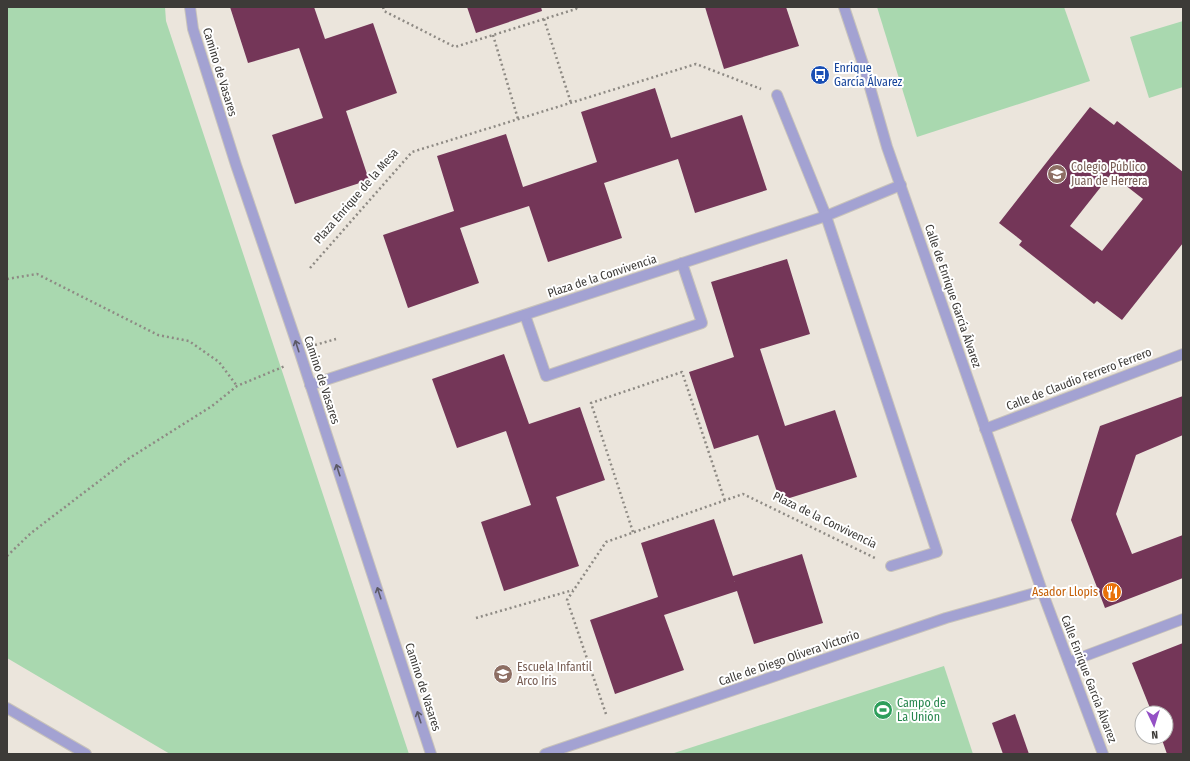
<svg xmlns="http://www.w3.org/2000/svg" width="1190" height="761" font-family="'Fira Sans Condensed',sans-serif">
	<style>
		.green { fill: #a9d8af }
		.building { fill: #743658; fill-rule: evenodd }
		.lines { fill: none; stroke-linecap: round; stroke-linejoin: round }
		.minor-casing { stroke: #c8c3bb; stroke-width: 12 }
		.path { stroke: #8e8a84; stroke-width: 2.5; stroke-dasharray: 2 3; stroke-linecap: butt }
		.minor { stroke: #a3a2d2; stroke-width: 10 }
		.oneway { stroke: #5c5a66 }
		.labels { text-anchor: middle; stroke-width: 4; stroke-linejoin: round; paint-order: stroke }
		.transit-label { font-size: 12px; fill: #164399; stroke: #fff; text-anchor: start }
		.street-label { font-size: 12px; fill: #3d3b38; stroke: #fff }
		.education-label { font-size: 12px; fill: #785e54; stroke: #fff; text-anchor: start }
		.food-label { font-size: 12px; fill: #c56008; stroke: #fff; text-anchor: end }
		.leisure-label { font-size: 12px; fill: #27864d; stroke: #fff; text-anchor: start }
	</style>
	<rect width="100%" height="100%" fill="#ebe5dc"/>
	<g class="green">
		<polygon points="7,7 165,7 166,21 409,754 170,754 7,658"/>
		<polygon points="877,7 1064,7 1090,81 917,137"/>
		<polygon points="1183,21 1183,87 1149,98 1130,37"/>
		<polygon points="944,666 973,754 671,754"/>
	</g>
	<g class="building">
		<polygon points="230,7 314,7 325,39 373,23 397,93 346,111 369,180 295,204 272,135 323,118 299,48 248,63"/>
		<polygon points="467,7 541,7 542,11 476,33"/>
		<polygon points="705,7 786,7 799,46 724,69"/>
		<polygon points="655,88 671,138 742,115 767,190 695,213 678,159 604,183 622,238 548,262 529,206 460,228 479,283 408,308 383,235 454,211 437,156 506,134 523,187 597,162 581,112"/>
		<path d="M1090 107 1114 125 1117 121 1183 172V243L1122 320 1097 301 1094 304 1019 245 1022 241 999 223ZM1111 174 1143 199 1102 251 1070 226Z"/>
		<polygon points="787,259 810,334 760,349 785,426 835,410 857,477 780,501 758,435 714,449 689,372 734,357 711,282"/>
		<polygon points="504,354 529,424 580,407 605,480 556,497 579,566 504,591 481,522 531,505 506,431 457,448 432,379"/>
		<polygon points="1183,396 1183,435 1136,455 1116,514 1132,554 1183,535 1183,578 1105,608 1071,520 1100,426"/>
		<polygon points="714,519 735,582 733,576 802,554 823,623 754,644 737,591 664,615 684,670 615,694 590,620 658,597 641,543"/>
		<polygon points="1183,643 1183,754 1167,754 1161,737 1166,737 1166,713 1152,713 1132,663"/>
		<polygon points="1015,714 1029,754 1003,754 992,723"/>
	</g>
	<g class="lines">
		<defs>
			<g id="minor">
				<polyline points="190,7 193,29 236,165 299,350 431,754"/>
				<polyline points="844,7 865,70 887,147 1042,591 1103,754"/>
				<polyline points="777,95 826,216 937,552 891,566"/>
				<polyline points="525,315 546,376 702,323 682,263"/>
				<polyline points="310,385 826,216 901,185"/>
				<polyline points="985,429 1183,354"/>
				<polyline points="1069,662 1183,619"/>
				<polyline points="7,708 86,754"/>
				<polyline points="545,754 946,618 1042,591"/>
			</g>
		</defs>
		<use href="#minor" class="minor-casing"/>
		<g class="path">
			<polyline points="383,7 384,11 455,47 576,9 577,7"/>
			<polyline points="544,19 571,103"/>
			<polyline points="493,35 518,119"/>
			<polyline points="310,268 412,152 696,64 761,89"/>
			<polyline points="7,279 37,274 158,335 189,341 219,362 237,386"/>
			<polyline points="315,345 336,339"/>
			<polyline points="633,532 591,403 682,372 725,501"/>
			<polyline points="7,556 31,533 128,459 212,406 237,386 285,366"/>
			<polyline points="476,618 573,590"/>
			<polyline points="606,714 567,600 606,542 743,494 875,558"/>
		</g>
		<use href="#minor" class="minor"/>
	</g>
	<defs><path id="oneway-shaft" d="M-6 0H5M1.5-3L5.5 0L1.5 3" fill="none" stroke-width="1.6" stroke-linecap="round" stroke-linejoin="round"/></defs>
	<g class="oneway">
		<use href="#oneway-shaft" transform="translate(297 346) rotate(-108)"/>
		<use href="#oneway-shaft" transform="translate(338 470) rotate(-108)"/>
		<use href="#oneway-shaft" transform="translate(379 593) rotate(-108)"/>
		<use href="#oneway-shaft" transform="translate(419 717) rotate(-108)"/>
	</g>
	<defs>
		<symbol id="bus-disc" viewBox="-11 -11 22 22"><circle r="9.5" fill="#1a4fb4" stroke="#fff"/><path d="M-5-6H5V4H4V6H2V4H-2V6H-4V4H-5ZM-3.5-4V0h7V-4ZM-3.5 1.2v1.5H-2V1.2ZM2 1.2v1.5H3.5V1.2Z" fill="#fff"/></symbol>
		<symbol id="school-disc" viewBox="-11 -11 22 22"><circle r="9.5" fill="#8d6e63" stroke="#fff"/><path d="M0-5L7-2L0 1L-7-2ZM-4 1L0 2.5L4 1V4Q0 6-4 4Z" fill="#fff"/></symbol>
		<symbol id="restaurant-disc" viewBox="-11 -11 22 22"><circle r="9.5" fill="#e8710a" stroke="#fff"/><path d="M-5-6h1v4h1v-4h1v4h1v-4h1v5L-1.5 .5V6h-2V.5L-5-1ZM5-6V6H3V1.5H1.5Q1.5-4 5-6Z" fill="#fff"/></symbol>
		<symbol id="stadium-disc" viewBox="-11 -11 22 22"><circle r="9.5" fill="#2e9e5b" stroke="#fff"/><path d="M0-5a6.5 5 0 1 0 0 10a6.5 5 0 1 0 0-10ZM-3.5-1.8h7v3.6h-7Z" fill="#fff"/></symbol>
	</defs>
	<g fill-rule="evenodd">
		<use href="#bus-disc" x="809" y="64" width="22" height="22"/>
		<use href="#school-disc" x="1046" y="163" width="22" height="22"/>
		<use href="#restaurant-disc" x="1101" y="581" width="22" height="22"/>
		<use href="#school-disc" x="492" y="663" width="22" height="22"/>
		<use href="#stadium-disc" x="872" y="699" width="22" height="22"/>
	</g>
	<g class="labels">
		<g class="transit-label">
			<text x="834" y="72">Enrique<tspan x="834" dy="14">García Álvarez</tspan></text>
		</g>
		<g class="street-label">
			<text transform="translate(220 72) rotate(73)" y="4">Camino de Vasares</text>
			<text transform="translate(356 196) rotate(-49)" y="4">Plaza Enrique de la Mesa</text>
			<text transform="translate(602 276) rotate(-18)" y="4">Plaza de la Convivencia</text>
			<text transform="translate(953 296) rotate(71)" y="4">Calle de Enrique García Álvarez</text>
			<text transform="translate(1079 379) rotate(-21)" y="4">Calle de Claudio Ferrero Ferrero</text>
			<text transform="translate(322 380) rotate(72)" y="4">Camino de Vasares</text>
			<text transform="translate(825 520) rotate(26)" y="4">Plaza de la Convivencia</text>
			<text transform="translate(789 658) rotate(-19)" y="4">Calle de Diego Olivera Victorio</text>
			<text transform="translate(1089 679) rotate(69)" y="4">Calle Enrique García Álvarez</text>
			<text transform="translate(423 687) rotate(72)" y="4">Camino de Vasares</text>
		</g>
		<g class="education-label">
			<text x="1071" y="171">Colegio Público<tspan x="1071" dy="14">Juan de Herrera</tspan></text>
			<text x="517" y="671">Escuela Infantil<tspan x="517" dy="14">Arco Iris</tspan></text>
		</g>
		<g class="food-label">
			<text x="1098" y="596">Asador Llopis</text>
		</g>
		<g class="leisure-label">
			<text x="897" y="707">Campo de<tspan x="897" dy="14">La Unión</tspan></text>
		</g>
	</g>
	<rect width="1190" height="761" fill="none" stroke="#3d3b38" stroke-width="16"/>
	<g transform="translate(1154 725) rotate(176)"><circle r="19" fill="#ffffff" stroke="#b1b1af"/>
	<path d="M0-3L7 15L0 10L-7 15Z" fill="#9450c5"/>
	<text y="-6" font-size="11" font-weight="bold" text-anchor="middle" fill="#3d3b38">N</text>
	</g>
</svg>
